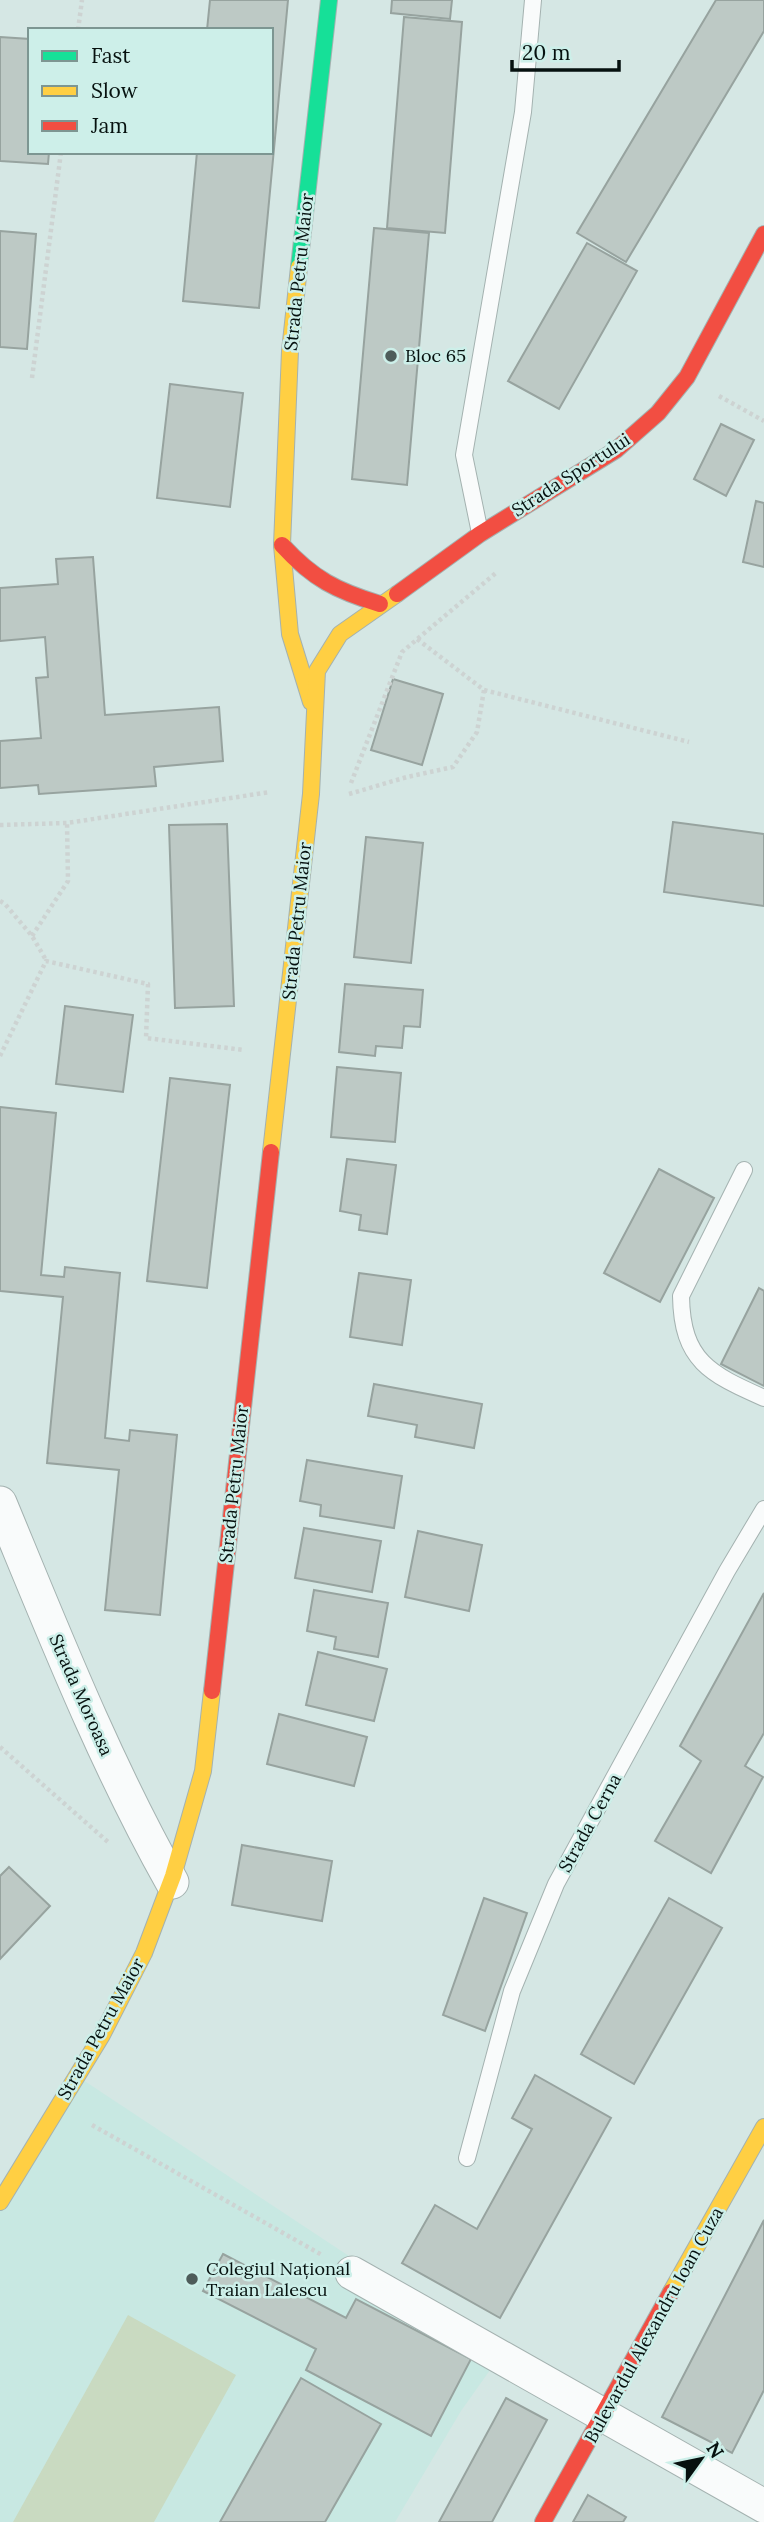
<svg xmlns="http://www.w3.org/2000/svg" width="764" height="2522" font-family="Lora,serif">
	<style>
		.built { fill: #c8e8e2 }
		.green { fill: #c9dac1 }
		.building { fill: #bdc9c5; stroke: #97a39f; stroke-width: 2 }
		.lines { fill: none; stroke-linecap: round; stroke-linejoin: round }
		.lane-casing { stroke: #a4b2b0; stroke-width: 18 }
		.street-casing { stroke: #a4b2b0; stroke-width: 35 }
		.fast-casing { stroke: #a4b2b0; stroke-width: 18 }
		.slow-casing { stroke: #a4b2b0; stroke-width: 18 }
		.jam-casing { stroke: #a4b2b0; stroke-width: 18 }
		.path { stroke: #cdd3d2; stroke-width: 4.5; stroke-dasharray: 3.5 3.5; stroke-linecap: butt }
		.lane { stroke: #f9fbfb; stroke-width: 16 }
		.street { stroke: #f9fbfb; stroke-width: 33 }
		.fast { stroke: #16e098; stroke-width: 16 }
		.slow { stroke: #ffcf43; stroke-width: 16 }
		.jam { stroke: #f24e42; stroke-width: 16 }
		.poi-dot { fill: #4e5c5a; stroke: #cdefe9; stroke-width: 2.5 }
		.labels { text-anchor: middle; stroke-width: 5; stroke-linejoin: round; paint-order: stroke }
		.street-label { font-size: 18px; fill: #06110f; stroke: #cdefe9 }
		.poi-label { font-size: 18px; fill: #06110f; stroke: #cdefe9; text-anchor: start }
	</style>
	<rect width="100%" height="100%" fill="#d5e7e4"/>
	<polygon class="built" points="77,2076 500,2356 461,2411 395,2522 0,2522 0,2202"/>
	<polygon class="green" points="128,2315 236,2375 154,2522 13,2522"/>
	<g class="building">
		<polygon points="210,0 288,0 259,308 183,301 197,152 271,152 271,30 207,30"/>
		<polygon points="392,0 452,0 450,19 391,13"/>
		<polygon points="716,0 764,0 764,31 626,262 577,233"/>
		<polygon points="404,17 462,22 445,233 387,228"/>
		<polygon points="0,37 30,39 30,152 49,152 48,164 0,161"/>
		<polygon points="374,228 429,233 407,485 352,479"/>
		<polygon points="0,231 36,234 27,349 0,347"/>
		<polygon points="587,243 637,271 559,409 508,381"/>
		<polygon points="170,384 243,393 230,507 157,498"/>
		<polygon points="721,424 754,440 726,496 694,479"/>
		<polygon points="756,501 764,503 764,567 743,562"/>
		<polygon points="93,557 105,715 219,707 223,761 154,767 156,786 39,794 38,785 0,788 0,741 41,738 36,678 48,677 45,637 0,641 0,588 58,584 56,559"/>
		<polygon points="393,679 443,694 422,765 371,750"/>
		<polygon points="673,822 764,834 764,906 664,892"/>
		<polygon points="227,824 234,1006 175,1008 169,825"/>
		<polygon points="366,837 423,843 411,963 354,957"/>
		<polygon points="345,984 423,990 420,1027 404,1026 402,1048 376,1046 375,1056 339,1052"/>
		<polygon points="65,1006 133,1015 123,1092 56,1084"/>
		<polygon points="337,1067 401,1073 395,1142 331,1137"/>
		<polygon points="170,1078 230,1085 207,1288 147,1281"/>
		<polygon points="0,1107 56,1113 41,1275 64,1277 65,1267 120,1273 105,1438 129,1441 130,1430 177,1435 160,1615 105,1610 119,1470 47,1463 63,1297 0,1291"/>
		<polygon points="347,1159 396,1165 387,1234 359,1230 361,1215 340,1211"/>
		<polygon points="659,1169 714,1198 660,1302 604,1273"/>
		<polygon points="359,1273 411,1280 402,1345 350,1337"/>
		<polygon points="759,1288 764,1291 764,1386 721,1364"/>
		<polygon points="374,1384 482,1404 474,1448 415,1437 417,1425 368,1416"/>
		<polygon points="307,1460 402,1476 394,1528 320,1516 321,1505 300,1501"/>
		<polygon points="304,1528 381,1541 372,1592 295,1578"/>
		<polygon points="418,1531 482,1545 469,1611 405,1597"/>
		<polygon points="314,1590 388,1603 378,1657 334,1649 336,1637 307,1631"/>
		<polygon points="764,1593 764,1733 745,1766 763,1777 711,1873 655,1841 701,1761 680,1746"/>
		<polygon points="318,1652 387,1669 374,1721 306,1705"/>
		<polygon points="279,1714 367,1737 354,1786 267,1764"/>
		<polygon points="242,1845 332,1861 322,1921 232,1905"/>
		<polygon points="9,1867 50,1906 0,1959 0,1876"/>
		<polygon points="484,1898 527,1913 485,2031 443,2015"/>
		<polygon points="669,1898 722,1928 634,2084 581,2054"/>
		<polygon points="535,2075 611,2118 500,2318 402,2263 435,2205 477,2229 532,2129 512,2118"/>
		<polygon points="764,2220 764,2390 732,2453 662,2417"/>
		<polygon points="223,2254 346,2318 356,2299 471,2359 431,2436 306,2370 316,2349 203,2291"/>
		<polygon points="301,2378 381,2424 325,2522 220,2522"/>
		<polygon points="506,2398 547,2420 492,2522 439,2522"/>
		<polygon points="588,2495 626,2517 623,2522 573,2522"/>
	</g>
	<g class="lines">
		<defs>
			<g id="lane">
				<polyline points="480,533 464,455 523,112 533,0"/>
				<path d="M744 1170 681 1296C682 1361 710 1374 764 1398"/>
				<polyline points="467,2158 512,1991 556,1884 727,1571 764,1509"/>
			</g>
			<g id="street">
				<path d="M0 1503C53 1631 104 1761 172 1882"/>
				<polyline points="352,2273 764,2506"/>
			</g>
			<polyline id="fast" points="299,267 329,0"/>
			<g id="slow">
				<polyline points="299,267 290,351 282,545 290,634 311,702"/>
				<polyline points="271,1152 311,794 317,671 340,634 397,594"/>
				<polyline points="0,2202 102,2035 144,1953 173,1876 203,1771 212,1691"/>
				<polyline points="671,2292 764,2127"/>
			</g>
			<g id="jam">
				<path d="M282 545C313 579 337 591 380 604"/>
				<polyline points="397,594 480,534 616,450 658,413 687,377 764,234"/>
				<polyline points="212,1691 271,1152"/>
				<polyline points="543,2522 671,2292"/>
			</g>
		</defs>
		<use href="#lane" class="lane-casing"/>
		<use href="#street" class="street-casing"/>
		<use href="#fast" class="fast-casing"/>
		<use href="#slow" class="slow-casing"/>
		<use href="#jam" class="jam-casing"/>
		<g class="path">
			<polyline points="78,30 82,0"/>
			<polyline points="32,378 61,152"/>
			<polyline points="719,396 764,421"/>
			<polyline points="484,690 689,742"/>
			<polyline points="351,783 402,652 497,572"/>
			<polyline points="349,794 407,777 453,767 477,732 484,690 417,639"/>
			<polyline points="0,825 67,823 270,792"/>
			<polyline points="0,901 5,904 32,936 46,960"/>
			<polyline points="32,936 68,881 67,823"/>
			<polyline points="0,1056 46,961 148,984 146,1038 244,1050"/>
			<polyline points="0,1747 108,1842"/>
			<polyline points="92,2125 322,2255"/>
		</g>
		<use href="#lane" class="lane"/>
		<use href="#street" class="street"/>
		<use href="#fast" class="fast"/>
		<use href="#slow" class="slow"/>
		<use href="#jam" class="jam"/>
	</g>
	<g class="poi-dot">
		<circle cx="391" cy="356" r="7"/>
		<circle cx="192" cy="2279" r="7"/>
	</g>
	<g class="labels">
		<g class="street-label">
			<text transform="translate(299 272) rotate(-84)" y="6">Strada Petru Maior</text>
			<text transform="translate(571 475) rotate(-33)" y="6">Strada Sportului</text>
			<text transform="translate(297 921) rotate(-84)" y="6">Strada Petru Maior</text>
			<text transform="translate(234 1484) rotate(-84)" y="6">Strada Petru Maior</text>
			<text transform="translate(81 1695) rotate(66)" y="6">Strada Moroasa</text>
			<text transform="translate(590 1823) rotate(-61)" y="6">Strada Cerna</text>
			<text transform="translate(101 2029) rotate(-61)" y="6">Strada Petru Maior</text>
			<text transform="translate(654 2325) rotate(-61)" y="6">Bulevardul Alexandru Ioan Cuza</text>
		</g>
		<g class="poi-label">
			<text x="405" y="362">Bloc 65</text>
			<text x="206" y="2275">Colegiul Național<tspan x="206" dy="21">Traian Lalescu</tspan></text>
		</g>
	</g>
	<rect x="28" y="28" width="245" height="126" fill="#cdefe9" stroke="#7d9692" stroke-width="2"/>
	<rect x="42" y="51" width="35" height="10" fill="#16e098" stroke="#7d9692" stroke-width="2"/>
	<text x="91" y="63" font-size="21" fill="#06110f">Fast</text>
	<rect x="42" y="86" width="35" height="10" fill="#ffcf43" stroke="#7d9692" stroke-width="2"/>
	<text x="91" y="98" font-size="21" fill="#06110f">Slow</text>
	<rect x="42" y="121" width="35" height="10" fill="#f24e42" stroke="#7d9692" stroke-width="2"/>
	<text x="91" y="133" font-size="21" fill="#06110f">Jam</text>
	<g transform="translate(701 2459) rotate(57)" stroke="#cdefe9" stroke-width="5" paint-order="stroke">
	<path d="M0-5L12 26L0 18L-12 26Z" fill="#06110f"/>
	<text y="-10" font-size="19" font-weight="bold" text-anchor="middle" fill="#06110f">N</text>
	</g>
	<path d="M512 60v10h107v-10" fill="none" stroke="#06110f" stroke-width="3.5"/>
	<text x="522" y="60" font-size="21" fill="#06110f" stroke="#cdefe9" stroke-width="5" paint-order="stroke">20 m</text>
</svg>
